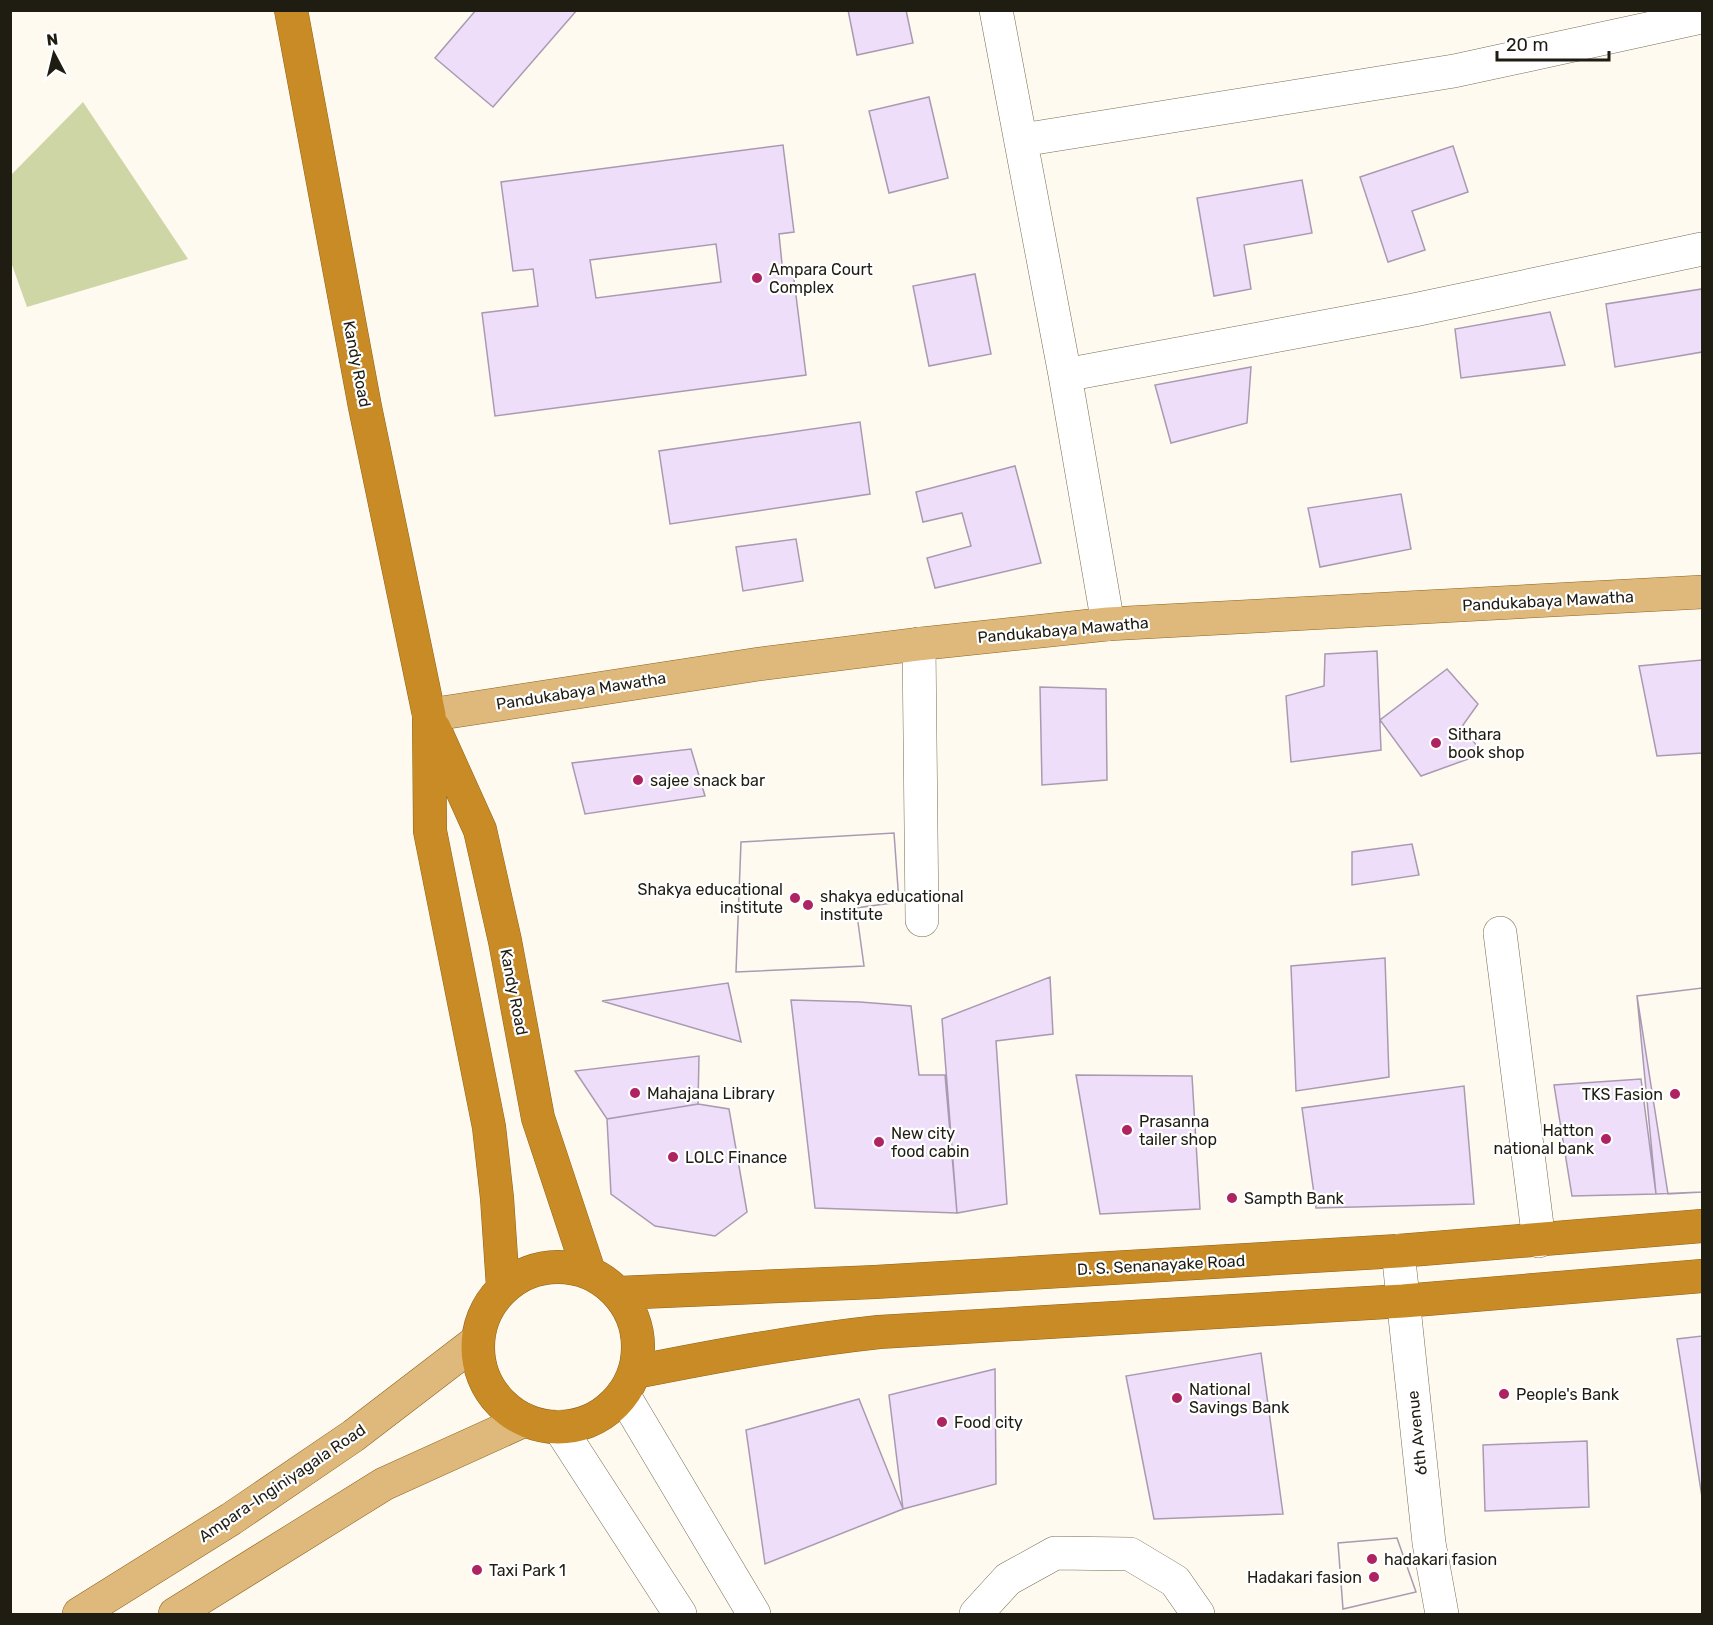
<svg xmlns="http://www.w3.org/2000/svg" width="1713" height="1625" viewBox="0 0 1713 1625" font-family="Rubik,sans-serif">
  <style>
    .green { fill: #ced6a6 }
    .building { fill: #efdef9; stroke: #a99ab2; stroke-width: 1.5; fill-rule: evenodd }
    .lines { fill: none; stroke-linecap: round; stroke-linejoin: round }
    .minor-casing { stroke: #766d55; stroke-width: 34 }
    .major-casing { stroke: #8e641e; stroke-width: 34 }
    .highway-casing { stroke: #8e641e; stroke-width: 34 }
    .minor { stroke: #fff; stroke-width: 33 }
    .major { stroke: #dfb97c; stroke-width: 33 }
    .highway { stroke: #c98b25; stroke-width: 33 }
    .poi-dot { fill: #ae2362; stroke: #fff; stroke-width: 2 }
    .labels { text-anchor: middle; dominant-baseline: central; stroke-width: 4.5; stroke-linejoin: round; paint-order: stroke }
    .poi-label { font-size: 16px; fill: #1f1c12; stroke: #fff; text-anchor: start }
    .street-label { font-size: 16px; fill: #1f1c12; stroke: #fff }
  </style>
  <rect width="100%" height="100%" fill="#fefaef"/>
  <path class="green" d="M83,102L188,259L27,307L11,262V175Z"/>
  <path class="building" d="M476,10H577L493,107L435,58Z
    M848,10H906L913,43L857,55Z
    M929,97L948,178L889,193L869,111Z
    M783,145L794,232L779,234L783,274L793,272L806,375L495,416L482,313L538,306L533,269L513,271L501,182ZM716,244L721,282L596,298L590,260Z
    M1453,146L1468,192L1412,211L1425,250L1388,262L1360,177Z
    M1302,180L1312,233L1244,245L1251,289L1214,296L1197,198Z
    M975,274L991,354L929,366L913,286Z
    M1702,289V352L1615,367L1606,304Z
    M1550,312L1565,365L1461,378L1455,329Z
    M1251,367L1247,423L1171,443L1155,385Z
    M860,422L870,494L670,524L659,451Z
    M1015,466L1041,563L935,588L927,558L971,546L962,513L923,522L916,492Z
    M1401,494L1411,549L1320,567L1308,508Z
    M796,539L803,581L743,591L736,547Z
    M1377,651L1381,750L1291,762L1286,696L1324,686L1325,654Z
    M1702,660V753L1657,756L1639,666Z
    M1447,669L1478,704L1463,725L1482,754L1421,776L1380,720Z
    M1040,687L1106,689L1107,780L1042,785Z
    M691,749L705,796L585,814L572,763Z
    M894,833L899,902L856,908L864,966L736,972L741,842Z
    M894,833L899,902L856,908L864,966L736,972L741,842Z
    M1412,844L1419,875L1352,885V852Z
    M1385,958L1389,1077L1296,1091L1291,966Z
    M1050,977L1053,1034L996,1041L1007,1204L957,1213L942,1019Z
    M728,983L741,1042L602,1001Z
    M1702,988V1192L1668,1194L1637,996Z
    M1702,988V1192L1656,1194L1637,996Z
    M791,1000L860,1002L911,1006L919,1075H945L957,1213L815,1208Z
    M699,1056L698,1104L607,1119L575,1071Z
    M1076,1075L1192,1076L1200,1209L1100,1214Z
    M1641,1079L1656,1194L1572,1196L1554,1085Z
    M1464,1086L1474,1204L1316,1208L1302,1108Z
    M698,1104L729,1109L747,1212L715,1236L655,1226L611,1194L607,1119Z
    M1702,1336V1497L1677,1339Z
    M1261,1353L1283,1514L1154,1519L1126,1376Z
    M995,1369L996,1484L903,1509L889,1395Z
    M859,1399L903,1509L765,1564L746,1430Z
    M1587,1441L1589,1507L1485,1511L1483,1445Z
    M1397,1538L1416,1592L1343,1609L1338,1543Z
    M1397,1538L1416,1592L1343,1609L1338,1543Z"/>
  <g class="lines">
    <defs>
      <path id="minor" d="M996,10L1065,375L1108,624
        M1022,140L1454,71L1702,17
        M1065,375L1414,310L1702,249
        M919,644L922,920
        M1500,933L1539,1241
        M1398,1251L1429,1543L1442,1614
        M623,1394L754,1614
        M559,1427L680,1614
        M976,1614L1008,1579L1055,1553L1130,1554L1175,1581L1198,1614"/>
      <path id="major" d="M429,715L759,664L919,644L1108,624L1702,592
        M79,1614L231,1519L353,1436L477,1341
        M175,1614L384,1484L525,1420"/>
      <path id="highway" d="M291,10L365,407L429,715L430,831L489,1127L497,1198L503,1287
        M434,728L480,830L505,941L538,1118L589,1272
        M478 1347a80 80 0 1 1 160 0a80 80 0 1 1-160 0Z
        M618,1293L875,1282L1398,1251L1702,1226
        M635,1372C716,1356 796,1341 879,1332L1403,1301L1702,1276"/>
    </defs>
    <use href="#minor" class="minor-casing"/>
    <use href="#major" class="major-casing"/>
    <use href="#highway" class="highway-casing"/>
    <use href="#minor" class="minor"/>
    <use href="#major" class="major"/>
    <use href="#highway" class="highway"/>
  </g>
  <g class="poi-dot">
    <circle cx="757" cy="278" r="6"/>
    <circle cx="1436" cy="743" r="6"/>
    <circle cx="638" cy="780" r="6"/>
    <circle cx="795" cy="898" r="6"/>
    <circle cx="808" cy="905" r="6"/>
    <circle cx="635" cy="1093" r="6"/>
    <circle cx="1675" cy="1094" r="6"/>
    <circle cx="1127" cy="1130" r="6"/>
    <circle cx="1606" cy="1139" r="6"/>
    <circle cx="879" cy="1142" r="6"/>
    <circle cx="673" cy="1157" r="6"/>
    <circle cx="1232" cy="1198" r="6"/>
    <circle cx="1504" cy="1394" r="6"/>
    <circle cx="1177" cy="1398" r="6"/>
    <circle cx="942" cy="1422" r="6"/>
    <circle cx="1372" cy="1559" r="6"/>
    <circle cx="477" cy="1570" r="6"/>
    <circle cx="1374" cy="1577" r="6"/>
  </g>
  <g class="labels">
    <g class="poi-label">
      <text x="769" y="269">Ampara Court<tspan x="769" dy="18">Complex</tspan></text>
      <text x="1448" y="734">Sithara<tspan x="1448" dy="18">book shop</tspan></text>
      <text x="650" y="780">sajee snack bar</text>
      <text x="783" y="889" text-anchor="end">Shakya educational<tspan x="783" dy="18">institute</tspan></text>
      <text x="820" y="896">shakya educational<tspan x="820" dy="18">institute</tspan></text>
      <text x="647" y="1093">Mahajana Library</text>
      <text x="1663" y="1094" text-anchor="end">TKS Fasion</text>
      <text x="1139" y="1121">Prasanna<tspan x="1139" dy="18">tailer shop</tspan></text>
      <text x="1594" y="1130" text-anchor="end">Hatton<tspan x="1594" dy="18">national bank</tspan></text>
      <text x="891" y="1133">New city<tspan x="891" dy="18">food cabin</tspan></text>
      <text x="685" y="1157">LOLC Finance</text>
      <text x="1244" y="1198">Sampth Bank</text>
      <text x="1189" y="1389">National<tspan x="1189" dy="18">Savings Bank</tspan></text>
      <text x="1516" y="1394">People's Bank</text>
      <text x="954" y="1422">Food city</text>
      <text x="1384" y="1559">hadakari fasion</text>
      <text x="489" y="1570">Taxi Park 1</text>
      <text x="1362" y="1577" text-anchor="end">Hadakari fasion</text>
    </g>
    <g class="street-label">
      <text transform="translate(357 364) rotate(79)">Kandy Road</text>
      <text transform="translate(1548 601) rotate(-3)">Pandukabaya Mawatha</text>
      <text transform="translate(1063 630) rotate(-5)">Pandukabaya Mawatha</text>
      <text transform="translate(581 691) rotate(-9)">Pandukabaya Mawatha</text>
      <text transform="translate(514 992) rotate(79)">Kandy Road</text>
      <text transform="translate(1161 1265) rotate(-3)">D. S. Senanayake Road</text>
      <text transform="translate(1417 1433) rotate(-96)">6th Avenue</text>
      <text transform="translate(282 1483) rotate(-34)">Ampara-Inginiyagala Road</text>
    </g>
  </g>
  <rect width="1713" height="1625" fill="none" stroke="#1f1c12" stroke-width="24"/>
  <g transform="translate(54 54) rotate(353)" stroke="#ffffff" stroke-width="4.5" paint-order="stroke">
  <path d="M0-4.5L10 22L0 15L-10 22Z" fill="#1f1c12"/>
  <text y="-9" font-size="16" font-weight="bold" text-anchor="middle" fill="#1f1c12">N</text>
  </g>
  <path d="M1497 51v9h112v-9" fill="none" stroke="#1f1c12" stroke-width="3"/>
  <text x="1506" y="51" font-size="18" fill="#1f1c12" stroke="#ffffff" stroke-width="4.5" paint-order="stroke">20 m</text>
</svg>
